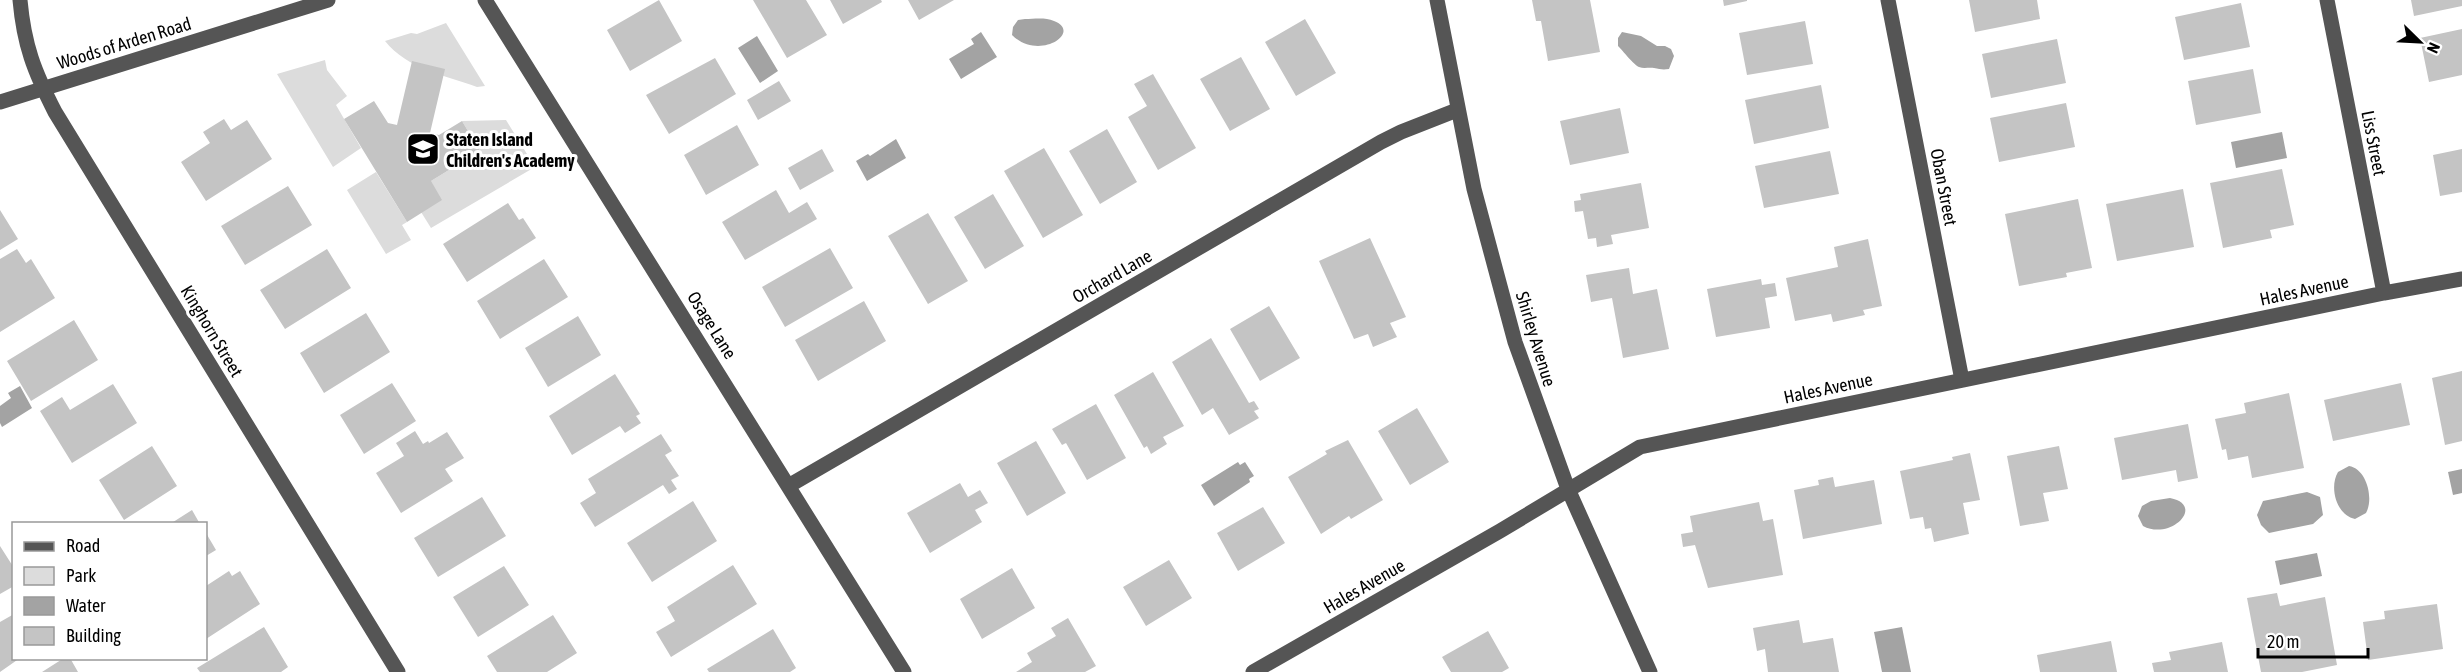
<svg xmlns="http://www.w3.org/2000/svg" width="2462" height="672" viewBox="0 0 2462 672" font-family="'Asap Condensed',sans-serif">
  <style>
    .green { fill: #dcdcdc }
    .water { fill: #a3a3a3 }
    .building { fill: #c4c4c4 }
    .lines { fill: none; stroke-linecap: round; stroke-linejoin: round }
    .minor { stroke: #555; stroke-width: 15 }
    .labels { text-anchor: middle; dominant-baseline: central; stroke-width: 6; stroke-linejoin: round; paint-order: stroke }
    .street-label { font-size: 18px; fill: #000; stroke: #fff }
    .poi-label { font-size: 18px; font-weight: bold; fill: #000; stroke: #fff; text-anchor: start }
  </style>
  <rect width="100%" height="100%" fill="#fff"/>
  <path class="green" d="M446,23L485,86L477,87C445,75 407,69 385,41L411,33L417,34Z
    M325,60L327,70L347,96L336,105L361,148L333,167L277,74Z
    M506,120L535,167L431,228L421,212L431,181L480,151L462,121Z
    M376,172L407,222L402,225L411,240L386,254L347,190Z"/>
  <path class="water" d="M1025,19C1034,19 1045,17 1054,21C1083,32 1039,62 1012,35L1013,27L1018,20Z
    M981,32L997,57L961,79L949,59L974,44L971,39Z
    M1622,32L1641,36L1657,46H1665L1671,49L1674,56L1669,69C1662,70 1660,69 1654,68C1649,67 1644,69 1639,67C1634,65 1623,51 1618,46V38Z
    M757,36L778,71L760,83L738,48Z
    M2282,132L2287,158L2236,168L2231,142Z
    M896,139L906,158L867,181L856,161L868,154L870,156Z
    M20,386L32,408L2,427L0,423V406L11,398L8,393Z
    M1238,462L1240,465L1245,462L1254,476L1249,479L1250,482L1214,506L1201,485Z
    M2349,466C2367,469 2374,499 2366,513L2355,519C2336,515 2329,487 2338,472Z
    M2462,469V493L2453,495L2448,472Z
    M2307,492L2320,497L2323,515L2313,524L2269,533L2261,525L2257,515L2263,501Z
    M2170,498C2206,505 2171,541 2143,526L2138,516L2142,506L2151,501Z
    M2317,553L2322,576L2280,585L2275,561Z
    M1902,627L1911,672H1882L1874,632Z"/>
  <path class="building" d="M659,0L682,41L630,71L607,30Z
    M753,0H806L827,35L787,58Z
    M830,0H881L882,2L843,24Z
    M908,0H954L919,20Z
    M1532,0H1590L1600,52L1548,61L1541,21H1536Z
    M1723,0H1747V1L1724,6Z
    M1969,0H2037L2040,19L1975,32Z
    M2411,0H2462V6L2414,16Z
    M2241,3L2250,47L2184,60L2175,17Z
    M1305,19L1336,73L1296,96L1265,42Z
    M1805,21L1813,64L1747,75L1739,33Z
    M2462,29V75L2429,82L2420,38Z
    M2057,39L2066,83L1991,98L1982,54Z
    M1241,57L1270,109L1230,131L1200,79Z
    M715,58L736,94L669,134L646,95Z
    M412,61L445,69L430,133L439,135L462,121L480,151L431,181L442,200L407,222L344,119L374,101L388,123L397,125Z
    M2253,69L2261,113L2196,125L2188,81Z
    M1153,74L1196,148L1158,170L1128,117L1147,106L1134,84Z
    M779,81L791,101L758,120L747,100Z
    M1821,85L1829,128L1754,144L1745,100Z
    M2066,103L2075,147L1999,162L1990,118Z
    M1620,108L1629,153L1570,165L1560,121Z
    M224,119L231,130L247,120L272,159L206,201L181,162L210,143L203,132Z
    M737,125L759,165L706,195L684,155Z
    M1107,129L1137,182L1100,204L1069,151Z
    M1044,148L1083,215L1043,238L1004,171Z
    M822,149L834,171L800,190L788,168Z
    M2462,149V192L2440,196L2433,155Z
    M1830,151L1839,194L1764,208L1755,166Z
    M2282,169L2294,225L2270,230L2272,238L2223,248L2210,183Z
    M1641,183L1649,228L1611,235L1613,244L1597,247L1596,238L1588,239L1583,211L1575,212L1574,201L1581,200L1580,194Z
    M288,186L312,225L245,265L221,226Z
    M2183,189L2194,247L2117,261L2106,204Z
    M776,190L789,213L807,202L817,219L745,260L722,222Z
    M993,194L1024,246L985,269L954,217Z
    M2078,199L2092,268L2066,273L2067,277L2019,286L2005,214Z
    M508,203L519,220L523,218L536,238L467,282L443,244Z
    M0,210L18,239L0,250Z
    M928,213L968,281L928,304L888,236Z
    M1370,238L1406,317L1390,323L1397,337L1373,347L1368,334L1354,339L1319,261Z
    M1868,239L1882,306L1863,310L1865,315L1833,322L1831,314L1795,321L1786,278L1838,267L1834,247Z
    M830,248L853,288L785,327L762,287Z
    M17,249L26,263L31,259L55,298L0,332V259Z
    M327,249L351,288L285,329L260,290Z
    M544,259L568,297L500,339L477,301Z
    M1629,268L1633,294L1657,289L1669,349L1623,358L1612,298L1591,302L1586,275Z
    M1761,279L1762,285L1775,283L1777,296L1765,298L1770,328L1716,337L1707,289Z
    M864,301L886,341L818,381L795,340Z
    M1269,306L1300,358L1260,381L1230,329Z
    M366,313L390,352L324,393L300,353Z
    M578,316L601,355L548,387L525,348Z
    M74,320L98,360L31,401L7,361Z
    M1211,338L1249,403L1254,401L1259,409L1254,411L1259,418L1229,435L1213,408L1202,415L1172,362Z
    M2462,371V441L2445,445L2432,378Z
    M1153,372L1184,426L1163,437L1167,444L1151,454L1147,446L1144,448L1114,395Z
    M615,374L640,414L636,416L641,423L625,433L620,426L572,455L549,416Z
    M392,383L416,421L364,454L340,415Z
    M2401,383L2410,425L2333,441L2324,400Z
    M113,384L137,423L72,463L40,411L62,397L70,410Z
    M2289,393L2304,468L2252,478L2248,456L2228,460L2226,449L2222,450L2215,419L2246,413L2244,403Z
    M1096,404L1126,458L1087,480L1066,443L1062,445L1052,429Z
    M1417,408L1449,462L1410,485L1378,431Z
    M2188,424L2198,478L2178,482L2176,470L2122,480L2114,438Z
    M415,431L423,444L428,441L429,443L447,432L464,458L445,469L453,481L401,513L376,473L404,456L396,443Z
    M661,434L672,451L665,455L679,476L671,480L677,489L669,494L663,485L595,527L580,503L596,493L588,479Z
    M1348,440L1383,500L1351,519L1349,516L1321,534L1288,477L1327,454L1325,451Z
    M1036,441L1066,493L1027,516L997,463Z
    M152,446L177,486L124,520L99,480Z
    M2059,446L2068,489L2043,493L2049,521L2020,526L2007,456Z
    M1970,453L1980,500L1963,503L1969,534L1934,542L1931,528L1925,529L1923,517L1910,519L1900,471L1953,460L1952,457Z
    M1833,477L1835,487L1874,480L1882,524L1803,539L1794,490L1819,485L1818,480Z
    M960,483L968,497L980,490L988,503L975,510L982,522L930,553L907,513Z
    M482,497L506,536L438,577L414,538Z
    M693,501L717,541L652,582L627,543Z
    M1759,502L1763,521L1773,519L1783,575L1708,588L1695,545L1683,547L1681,534L1693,532L1690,516Z
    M1263,507L1285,543L1238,571L1217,533Z
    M192,510L200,524H170Z
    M206,533L216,550L206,556Z
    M0,546L14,568V586L0,594Z
    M1169,560L1192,598L1146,626L1123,587Z
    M733,565L757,604L671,657L656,632L675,621L667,607Z
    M504,566L529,605L478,637L453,597Z
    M1012,568L1035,608L982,639L960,599Z
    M229,571L232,576L240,571L260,604L206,639V586Z
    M2277,593L2280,606L2325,597L2337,665L2302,672H2261L2247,598Z
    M2437,604L2443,649L2368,660L2363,622L2385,619L2384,611Z
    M14,614V658H20L0,672V622Z
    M553,615L577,653L547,672H497L487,656Z
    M1068,618L1096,666L1085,672H1016L1032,662L1027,653L1056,636L1051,628Z
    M1799,620L1803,643L1833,638L1839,672H1768L1765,649L1757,651L1753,628Z
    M264,627L288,667L281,672H200L197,668Z
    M773,629L796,668L790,672H709L707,669Z
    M1488,631L1509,668L1502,672H1451L1442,657Z
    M2111,641L2117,672H2040L2037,655Z
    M2222,642L2228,672H2154L2152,663L2171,660L2169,652Z
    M64,658H70L78,672H42Z"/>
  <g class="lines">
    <path class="minor" d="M20,0C24,45 34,71 55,112L398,672
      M485,0L904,672
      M1437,0L1474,189L1515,342L1568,489L1650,672
      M1888,0L1962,380
      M2327,0L2384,293
      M0,102L328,0
      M790,485L1381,142L1401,132L1457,110
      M1253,672L1500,531L1640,447L2384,293L2462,279"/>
  </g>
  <defs>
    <symbol id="school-square" viewBox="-11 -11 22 22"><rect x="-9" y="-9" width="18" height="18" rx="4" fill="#000" stroke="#fff"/><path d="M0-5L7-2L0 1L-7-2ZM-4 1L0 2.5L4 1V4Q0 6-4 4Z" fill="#fff"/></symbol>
  </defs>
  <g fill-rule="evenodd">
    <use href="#school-square" x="404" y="130" width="38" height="38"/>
  </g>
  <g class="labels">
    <g class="street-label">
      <text transform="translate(124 43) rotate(-17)">Woods of Arden Road</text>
      <text transform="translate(2374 143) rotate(79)">Liss Street</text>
      <text transform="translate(1944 187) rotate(79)">Oban Street</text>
      <text transform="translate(1112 276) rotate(-30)">Orchard Lane</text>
      <text transform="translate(2304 290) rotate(-12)">Hales Avenue</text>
      <text transform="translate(712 325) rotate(58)">Osage Lane</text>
      <text transform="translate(212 331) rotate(59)">Kinghorn Street</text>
      <text transform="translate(1536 339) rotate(73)">Shirley Avenue</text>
      <text transform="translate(1828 388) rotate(-12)">Hales Avenue</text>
      <text transform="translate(1364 586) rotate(-30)">Hales Avenue</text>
    </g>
    <g class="poi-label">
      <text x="446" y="139">Staten Island<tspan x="446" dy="21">Children's Academy</tspan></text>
    </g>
  </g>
  <rect x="12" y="522" width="195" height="138" fill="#ffffff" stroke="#999999" stroke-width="1.5"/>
  <rect x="24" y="542" width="30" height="9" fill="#555555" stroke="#999999" stroke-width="1.5"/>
  <text x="66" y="552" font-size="18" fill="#000000">Road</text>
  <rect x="24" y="567" width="30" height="18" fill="#dcdcdc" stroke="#999999" stroke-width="1.5"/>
  <text x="66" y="582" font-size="18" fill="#000000">Park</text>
  <rect x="24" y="597" width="30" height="18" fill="#a3a3a3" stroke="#999999" stroke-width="1.5"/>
  <text x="66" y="612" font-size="18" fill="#000000">Water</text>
  <rect x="24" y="627" width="30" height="18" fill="#c4c4c4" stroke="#999999" stroke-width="1.5"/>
  <text x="66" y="642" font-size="18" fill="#000000">Building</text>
  <g transform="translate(2420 42) rotate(114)" stroke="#ffffff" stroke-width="4.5" paint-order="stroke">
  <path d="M0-4.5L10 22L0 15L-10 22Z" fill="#000000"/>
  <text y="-9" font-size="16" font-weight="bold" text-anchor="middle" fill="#000000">N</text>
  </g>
  <path d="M2258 648v9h110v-9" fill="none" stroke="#000000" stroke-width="3"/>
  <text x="2267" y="648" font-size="18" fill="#000000" stroke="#ffffff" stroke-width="4.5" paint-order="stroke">20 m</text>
</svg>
